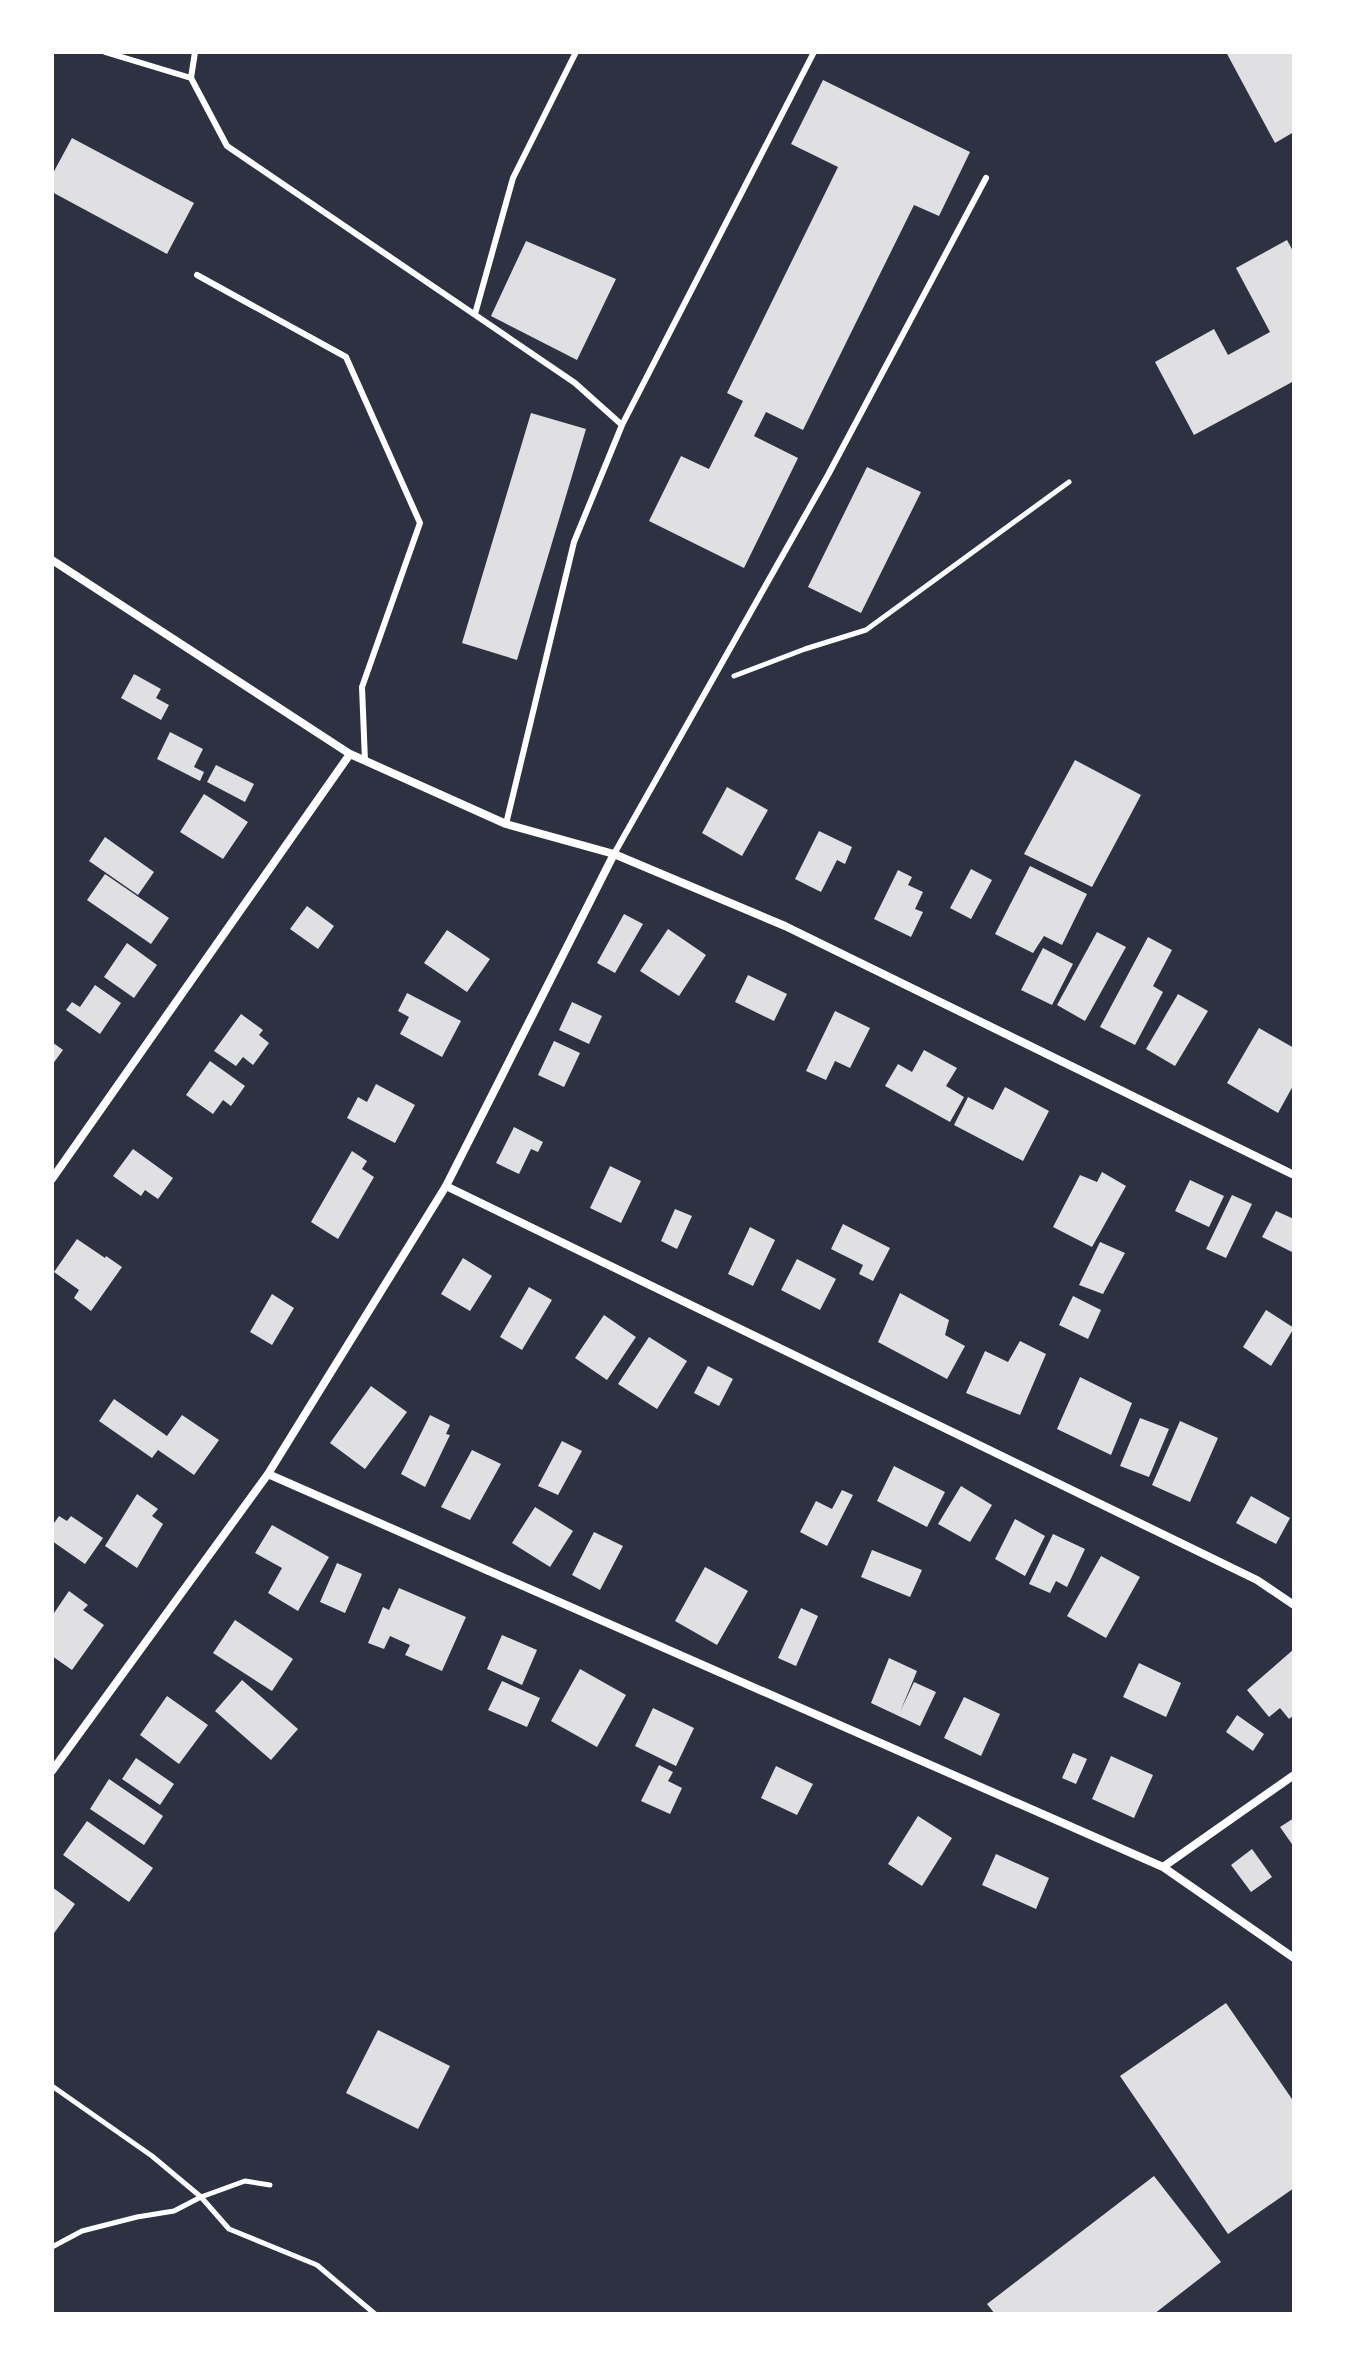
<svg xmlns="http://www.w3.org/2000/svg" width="1346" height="2366" viewBox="0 0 1346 2366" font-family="Georgia,serif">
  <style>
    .building { fill: #e0e0e3 }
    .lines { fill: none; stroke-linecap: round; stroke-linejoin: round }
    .path { stroke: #fff; stroke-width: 5 }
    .service { stroke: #fff; stroke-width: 6 }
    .minor { stroke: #fff; stroke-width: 8 }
  </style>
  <rect width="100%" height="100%" fill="#2d3142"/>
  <path class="building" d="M1226,52H1294V132L1275,143Z
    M823,80L970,152L939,216L914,205L803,430L766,412L754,436L798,458L744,568L649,521L681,456L709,469L743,401L727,393L838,167L791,144Z
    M72,138L194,203L167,254L52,192V175Z
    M1287,240L1294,253V381L1194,435L1155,362L1214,329L1228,355L1270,332L1236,268Z
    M526,241L616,279L577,360L491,316Z
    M531,413L586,429L517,660L462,643Z
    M867,467L921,492L861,613L808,587Z
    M134,674L161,689L156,698L169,705L161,720L121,698Z
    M170,732L203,749L194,767L204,772L200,781L157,759Z
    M1075,760L1141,795L1092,887L1024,854Z
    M216,765L254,784L245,802L207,782Z
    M727,787L768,810L742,856L702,833Z
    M204,794L248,822L223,859L180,832Z
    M819,831L852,847L845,864L837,860L821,892L795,879Z
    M105,837L154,872L138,895L89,861Z
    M1030,866L1087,894L1062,945L1044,936L1033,953L995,934Z
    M971,869L992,880L971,919L950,908Z
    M898,870L912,877L908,885L923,892L915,909L923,912L911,937L874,919Z
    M105,874L169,918L151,944L87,900Z
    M307,906L334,926L318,949L290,929Z
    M624,914L643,924L615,973L597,963Z
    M668,929L706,955L679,996L640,971Z
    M447,930L490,959L467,992L424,963Z
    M1097,932L1126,947L1085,1021L1057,1005Z
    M1148,937L1172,950L1153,986L1163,992L1135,1045L1100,1027Z
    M127,943L157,965L134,998L104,977Z
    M1043,948L1073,964L1052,1005L1021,990Z
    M748,975L787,994L774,1021L735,1002Z
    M95,985L121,1003L100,1034L66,1010L72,1002L80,1007Z
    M407,993L461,1021L442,1057L400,1034L409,1017L398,1011Z
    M1178,994L1208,1011L1175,1066L1146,1049Z
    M572,1002L602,1016L589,1044L559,1030Z
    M835,1011L870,1028L850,1068L835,1061L826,1080L806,1071Z
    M241,1014L263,1030L259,1035L269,1043L253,1065L243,1057L236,1066L214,1051Z
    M1259,1028L1294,1048V1084L1278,1113L1227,1083Z
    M554,1041L580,1053L564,1087L538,1075Z
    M52,1042L63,1050L52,1065Z
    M924,1050L957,1068L946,1086L964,1097L950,1122L885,1086L898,1064L912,1072Z
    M210,1061L245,1086L231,1106L223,1100L213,1114L186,1095Z
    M376,1084L415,1105L395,1143L347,1118L358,1097L367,1102Z
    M1005,1087L1049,1111L1023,1161L954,1125L968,1097L993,1110Z
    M514,1127L543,1142L538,1152L531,1149L519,1174L496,1163Z
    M133,1149L173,1178L158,1199L145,1190L141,1196L113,1176Z
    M352,1151L367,1161L362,1169L374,1177L338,1239L311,1222Z
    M610,1166L641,1181L621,1223L590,1208Z
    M1102,1172L1126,1186L1092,1247L1053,1227L1080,1175L1097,1182Z
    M1190,1180L1224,1196L1209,1227L1175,1211Z
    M1232,1195L1252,1204L1226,1258L1206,1249Z
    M675,1209L692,1216L677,1249L661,1241Z
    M1276,1211L1294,1219V1253L1262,1237Z
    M843,1224L890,1248L873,1281L859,1274L863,1265L831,1249Z
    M750,1227L775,1240L753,1286L728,1274Z
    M77,1239L105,1258L106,1256L122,1267L91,1311L74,1298L79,1290L54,1272Z
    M1100,1242L1125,1253L1103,1294L1079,1285Z
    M463,1258L492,1276L470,1311L441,1294Z
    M797,1259L836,1279L820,1310L781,1290Z
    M529,1287L552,1300L522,1350L500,1337Z
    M900,1293L949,1320L945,1335L965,1346L947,1379L878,1342Z
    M272,1294L294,1308L272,1345L250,1332Z
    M1073,1296L1101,1310L1088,1339L1059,1325Z
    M1266,1310L1294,1328L1271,1366L1243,1347Z
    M604,1315L636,1337L607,1380L575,1358Z
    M649,1337L687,1361L657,1409L618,1384Z
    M1020,1341L1046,1354L1020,1415L966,1393L985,1351L1008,1362Z
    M708,1366L733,1379L719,1406L694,1393Z
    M1080,1377L1132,1403L1111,1455L1057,1429Z
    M371,1386L407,1412L365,1469L330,1443Z
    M114,1399L167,1436L182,1415L219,1440L194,1475L158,1450L152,1458L99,1421Z
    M430,1415L450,1425L446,1434L450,1435L425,1487L401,1474Z
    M1140,1418L1169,1429L1149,1477L1120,1466Z
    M1180,1421L1218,1438L1190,1502L1152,1485Z
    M562,1441L582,1451L558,1495L538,1486Z
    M472,1450L501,1464L470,1520L441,1507Z
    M894,1466L945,1492L927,1527L877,1501Z
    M961,1486L992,1505L970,1542L938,1524Z
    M842,1490L853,1495L827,1546L800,1532L816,1501L832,1509Z
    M137,1494L158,1509L152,1516L163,1524L137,1568L105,1546Z
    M1251,1496L1290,1518L1276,1544L1236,1523Z
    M535,1507L573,1531L550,1567L512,1543Z
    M59,1516L67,1521L71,1516L103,1538L85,1564L52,1541V1526Z
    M1015,1519L1045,1536L1025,1576L995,1559Z
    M272,1525L329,1557L298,1611L268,1593L282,1568L255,1553Z
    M594,1532L623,1546L600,1590L572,1575Z
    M1053,1534L1085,1549L1067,1587L1056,1581L1050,1593L1029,1584Z
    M872,1550L922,1570L910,1597L861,1577Z
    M1101,1556L1140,1577L1106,1638L1067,1616Z
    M337,1563L362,1574L345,1613L320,1602Z
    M705,1567L748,1591L717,1645L675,1621Z
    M399,1588L466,1617L442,1671L405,1655L410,1645L390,1636L384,1649L368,1643L383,1607L389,1610Z
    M69,1591L88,1605L83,1610L104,1625L72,1670L52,1656V1616Z
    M801,1608L818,1616L796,1666L778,1658Z
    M235,1620L293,1659L272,1691L213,1653Z
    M502,1635L537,1650L522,1685L487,1669Z
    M1294,1649V1715L1289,1719L1280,1708L1269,1717L1247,1690Z
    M889,1658L917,1671L900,1712L914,1682L936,1692L920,1726L871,1703Z
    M1139,1663L1181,1683L1166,1717L1123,1697Z
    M580,1669L626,1695L597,1747L551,1721Z
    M242,1680L298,1729L271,1760L215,1711Z
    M502,1681L540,1698L527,1727L488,1710Z
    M167,1696L208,1725L179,1764L140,1735Z
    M964,1697L1000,1714L981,1756L944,1738Z
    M653,1708L694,1728L676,1766L635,1746Z
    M1237,1715L1264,1734L1253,1751L1226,1732Z
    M1073,1753L1087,1759L1076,1784L1062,1778Z
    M1111,1756L1153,1775L1134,1818L1092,1799Z
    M136,1758L174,1784L160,1805L122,1779Z
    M659,1765L673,1772L668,1781L682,1788L670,1814L641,1801Z
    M776,1766L813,1784L797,1815L761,1798Z
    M109,1779L163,1816L144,1845L90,1809Z
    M918,1816L952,1838L922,1886L888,1864Z
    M1294,1818V1847L1280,1827Z
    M87,1821L153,1868L129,1902L63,1855Z
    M1252,1849L1272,1877L1251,1892L1231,1865Z
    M996,1854L1049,1878L1036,1909L982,1885Z
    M52,1887L75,1904L52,1936Z
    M1226,2003L1294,2102V2188L1228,2234L1120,2076Z
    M378,2030L450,2066L418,2129L346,2093Z
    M1154,2176L1221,2262L1154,2314H995L987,2304Z"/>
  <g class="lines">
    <path class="path" d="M734,676L805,649L866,630L1069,482
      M52,2086L152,2156L201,2197L229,2229L317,2265L375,2314
      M52,2247L82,2231L137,2217L174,2211L201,2197L245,2181L270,2185"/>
    <path class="service" d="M105,52L191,78
      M195,52L191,78L227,146L575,383L622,425
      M197,275L346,357L420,523L362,687L365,761
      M475,314L513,178L576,52
      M506,824L574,542L622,425L814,52
      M614,854L828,475L986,178"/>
    <path class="minor" d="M52,560L350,754L506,824L614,854L785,926L1294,1175
      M52,1179L350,754
      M446,1186L1257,1580L1294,1605
      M268,1474L1163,1867L1294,1958
      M52,1771L268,1474L446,1186L614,854
      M1163,1867L1294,1775"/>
  </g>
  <rect width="1346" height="2366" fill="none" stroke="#ffffff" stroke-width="108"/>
</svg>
